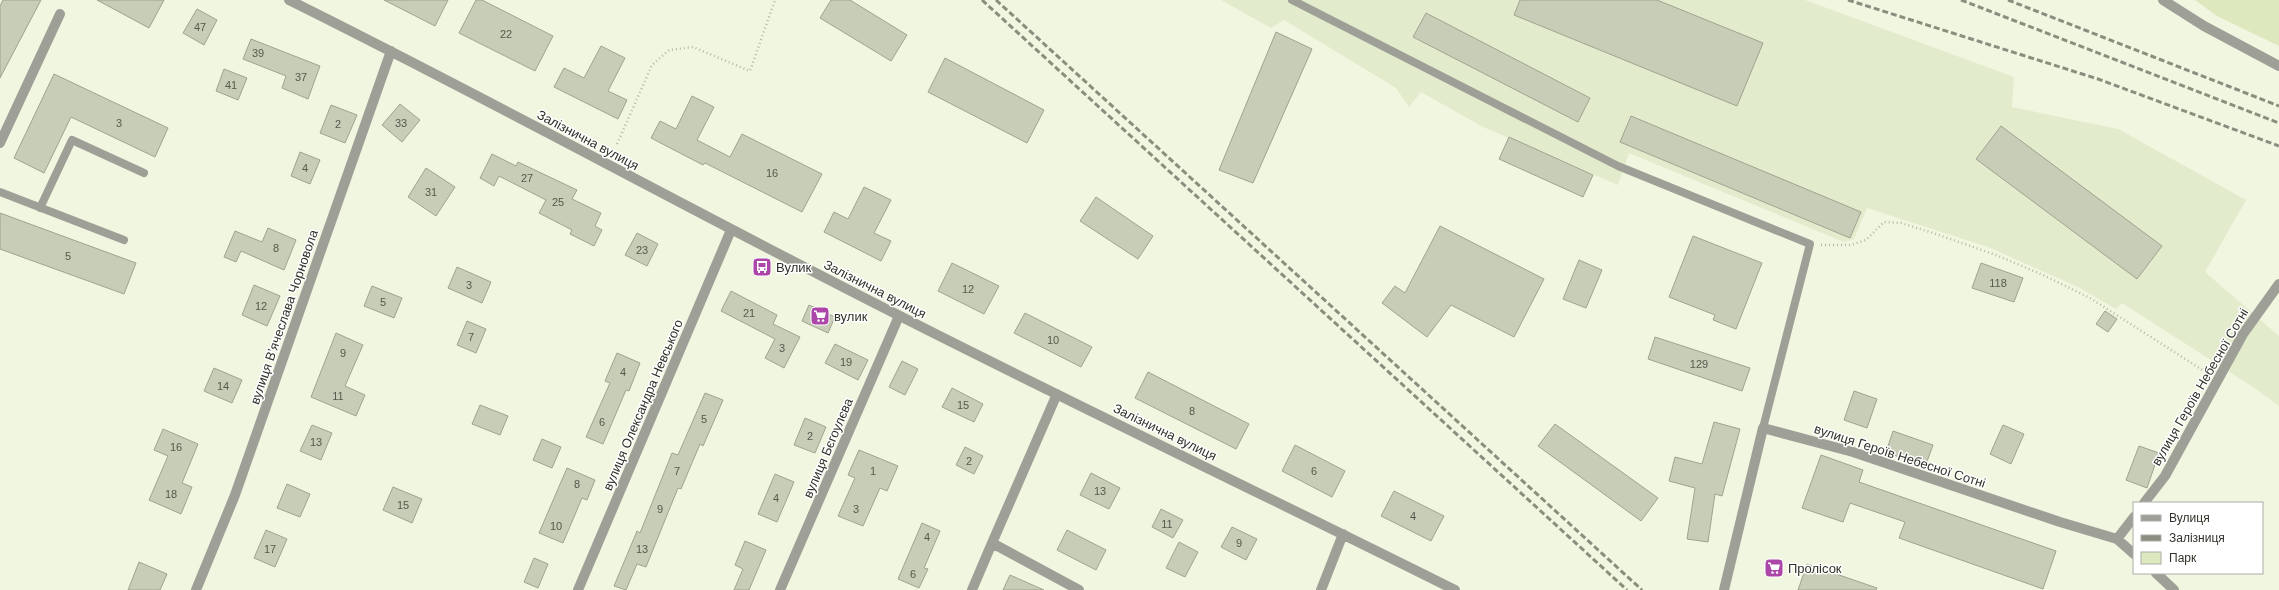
<svg xmlns="http://www.w3.org/2000/svg" width="2279" height="590" viewBox="0 0 2279 590" font-family="Helvetica,sans-serif">
  <style>
    .built { fill: #e3ebcd }
    .green { fill: #dde8be }
    .building { fill: #c7cdb7; stroke: #9ea48f }
    .lines { fill: none; stroke-linecap: round; stroke-linejoin: round }
    .path { stroke: #b5baa7; stroke-width: 2.5; stroke-dasharray: 1 3; stroke-linecap: butt }
    .service { stroke: #9ea097; stroke-width: 8 }
    .minor { stroke: #9ea097; stroke-width: 10 }
    .rail { stroke: #8a8e7e; stroke-width: 3; stroke-dasharray: 6 3; stroke-linecap: butt }
    .labels { text-anchor: middle; dominant-baseline: central; stroke-width: 3; stroke-linejoin: round; paint-order: stroke }
    .number-label { font-size: 11px; fill: #56594c }
    .street-label { font-size: 13px; fill: #303229; stroke: #fff }
    .poi-label { font-size: 13px; fill: #303229; stroke: #fff; text-anchor: start }
  </style>
  <rect width="100%" height="100%" fill="#f0f6df"/>
  <path class="built" d="M1221,0H1805L2014,77L2012,107L2118,129L2246,200L2205,272L2279,336V406L2253,387L2122,303L2116,309L2078,287L1988,247L1867,208L1854,239L1844,242L1629,153L1618,185L1481,126L1421,92L1409,107L1396,88L1284,20L1271,28Z"/>
  <path class="green" d="M2195,0H2279V46L2217,16Z"/>
  <path class="building" d="M3,0H41L0,78V6Z
    M97,0H164L149,28Z
    M384,0H448L435,26Z
    M476,0H482L553,36L535,71L459,33Z
    M831,0H850L907,35L891,61L820,18Z
    M1520,0H1657L1763,43L1737,106L1514,15Z
    M197,9L217,20L204,45L183,33Z
    M1426,13L1590,98L1578,122L1413,37Z
    M1276,32L1312,49L1253,183L1219,170Z
    M251,39L320,66L308,99L282,88L286,76L243,59Z
    M601,46L625,58L608,91L627,100L618,119L554,87L564,68L584,78Z
    M945,58L1044,110L1027,143L928,92Z
    M224,69L247,78L238,100L216,91Z
    M54,74L168,128L155,157L71,117L44,173L14,158Z
    M692,96L714,107L697,140L730,157L742,134L822,174L802,212L705,163L703,165L651,138L660,121L676,129Z
    M400,104L420,120L402,142L382,125Z
    M331,105L357,115L345,143L320,133Z
    M1631,116L1861,212L1850,238L1620,142Z
    M2001,126L2162,246L2137,279L1976,159Z
    M1509,137L1593,175L1583,197L1499,159Z
    M300,152L320,160L310,184L291,176Z
    M492,154L516,166L518,162L577,190L572,199L601,213L595,226L602,230L594,246L570,234L572,230L539,213L546,200L499,176L494,186L480,178Z
    M426,168L455,187L436,216L408,197Z
    M864,187L891,200L874,233L891,241L881,261L824,232L834,212L848,219Z
    M1096,197L1153,236L1138,259L1080,221Z
    M0,213L136,263L124,294L0,249Z
    M1440,226L1544,279L1514,337L1451,305L1427,337L1382,303L1395,286L1405,293Z
    M268,228L296,240L284,270L241,251L236,262L224,257L235,231L262,242Z
    M637,233L658,244L647,266L625,255Z
    M1693,236L1762,263L1736,329L1713,320L1715,315L1669,297Z
    M1579,260L1602,270L1586,308L1563,299Z
    M952,263L999,286L984,314L938,291Z
    M1981,263L2023,278L2014,302L1972,288Z
    M457,267L491,282L482,303L448,288Z
    M254,285L280,296L267,326L242,315Z
    M372,286L402,298L394,318L364,306Z
    M731,291L777,315L773,324L800,337L784,368L765,358L775,339L721,311Z
    M809,305L835,317L828,333L802,321Z
    M2105,311L2117,319L2108,332L2096,324Z
    M1025,313L1092,347L1081,367L1014,333Z
    M467,321L486,329L476,353L457,345Z
    M336,333L363,345L345,386L365,395L356,416L311,397Z
    M1655,337L1750,368L1742,391L1648,359Z
    M835,344L868,360L858,380L825,363Z
    M617,353L640,363L629,391L626,390L603,444L586,437L610,383L605,381Z
    M902,361L918,369L905,395L889,387Z
    M214,368L242,380L232,403L204,391Z
    M1148,372L1249,424L1236,449L1135,398Z
    M952,388L983,404L974,422L942,407Z
    M1854,391L1877,399L1867,428L1844,420Z
    M705,393L723,400L703,446L700,444L681,489L678,488L646,567L637,564L626,590L614,586L637,531L640,533L672,453L678,455Z
    M480,405L508,416L500,435L472,424Z
    M805,418L826,427L815,453L794,445Z
    M1714,422L1740,429L1722,496L1715,494L1708,542L1687,539L1695,488L1669,481L1675,457L1702,464Z
    M1555,424L1658,498L1641,521L1538,446Z
    M312,425L332,433L321,460L300,451Z
    M2003,425L2024,434L2011,464L1990,454Z
    M163,429L198,444L182,483L192,487L181,514L149,500L168,456L154,450Z
    M1893,431L1933,445L1925,467L1886,452Z
    M542,439L561,447L552,468L533,460Z
    M1295,445L1345,471L1332,497L1282,471Z
    M2139,446L2159,453L2147,488L2126,480Z
    M965,447L983,456L974,474L956,465Z
    M859,450L898,466L887,491L880,488L863,526L838,516L855,478L848,475Z
    M1821,455L1863,470L1859,482L2056,551L2043,589L1899,538L1905,522L1850,503L1843,522L1802,508Z
    M567,468L595,480L587,500L582,498L563,543L539,533Z
    M1091,473L1120,488L1109,509L1080,495Z
    M775,474L794,482L777,522L758,514Z
    M287,484L310,494L300,517L277,508Z
    M393,487L422,499L412,523L383,510Z
    M1394,491L1444,516L1431,541L1381,516Z
    M1161,509L1183,520L1173,538L1152,527Z
    M922,523L940,531L924,568L928,569L919,588L898,579Z
    M1232,527L1257,539L1246,560L1221,547Z
    M266,530L287,539L275,567L254,558Z
    M1067,530L1106,550L1096,570L1057,550Z
    M745,541L766,550L749,590H734L743,569L735,565Z
    M1179,542L1198,552L1185,577L1166,568Z
    M534,558L548,564L538,588L524,582Z
    M139,562L167,574L160,590H128Z
    M1807,564L1877,588L1876,590H1798Z
    M1010,575L1044,590H1003Z"/>
  <g class="lines">
    <path class="path" d="M617,144L652,65L669,50L693,47L750,71L775,0
      M1821,245H1851L1866,240L1884,222L1901,223L1933,233L1996,255L2043,275L2090,298L2207,373"/>
    <path class="service" d="M1292,0L1618,166L1810,244L1763,428
      M0,192L124,240
      M40,208L72,140L144,173"/>
    <path class="minor" d="M289,0C493,101 692,211 896,314C1081,408 1269,497 1455,590
      M2163,0L2204,26L2279,66
      M0,143L60,14
      M2144,503L2165,476L2243,334L2279,284
      M2117,539L2134,554
      M992,543L1057,394
      M2156,573L2174,590
      M196,590L235,495L391,51
      M578,590L731,230
      M780,590L899,316
      M972,590L992,543L1079,590
      M1321,590L1343,534
      M1724,590L1763,428L1853,452L2060,522L2117,539L2134,517"/>
    <path class="rail" d="M982,0L1627,590
      M996,0L1642,590
      M1848,0L2098,79L2279,146
      M1961,0L2279,123
      M2008,0L2279,106"/>
  </g>
  <defs>
    <symbol id="bus-square" viewBox="-11 -11 22 22"><rect x="-9" y="-9" width="18" height="18" rx="4" fill="#ad46a9" stroke="#fff"/><path d="M-5-6H5V4H4V6H2V4H-2V6H-4V4H-5ZM-3.5-4V0h7V-4ZM-3.5 1.2v1.5H-2V1.2ZM2 1.2v1.5H3.5V1.2Z" fill="#fff"/></symbol>
    <symbol id="supermarket-square" viewBox="-11 -11 22 22"><rect x="-9" y="-9" width="18" height="18" rx="4" fill="#ad46a9" stroke="#fff"/><path d="M-6-5.5h2.5l.6 2H6L4.5 2H-2.5L-4.4-4H-6ZM-1.5 3.2a1.3 1.3 0 1 0 .1 0ZM3 3.2a1.3 1.3 0 1 0 .1 0Z" fill="#fff"/></symbol>
  </defs>
  <g fill-rule="evenodd">
    <use href="#bus-square" x="751" y="256" width="22" height="22"/>
    <use href="#supermarket-square" x="809" y="305" width="22" height="22"/>
    <use href="#supermarket-square" x="1763" y="557" width="22" height="22"/>
  </g>
  <g class="labels">
    <g class="number-label">
      <text x="200" y="27">47</text>
      <text x="506" y="34">22</text>
      <text x="258" y="53">39</text>
      <text x="301" y="77">37</text>
      <text x="231" y="85">41</text>
      <text x="119" y="123">3</text>
      <text x="401" y="123">33</text>
      <text x="338" y="124">2</text>
      <text x="305" y="168">4</text>
      <text x="772" y="173">16</text>
      <text x="527" y="178">27</text>
      <text x="431" y="192">31</text>
      <text x="558" y="202">25</text>
      <text x="276" y="248">8</text>
      <text x="642" y="250">23</text>
      <text x="68" y="256">5</text>
      <text x="1998" y="283">118</text>
      <text x="469" y="285">3</text>
      <text x="968" y="289">12</text>
      <text x="383" y="302">5</text>
      <text x="261" y="306">12</text>
      <text x="749" y="313">21</text>
      <text x="471" y="337">7</text>
      <text x="1053" y="340">10</text>
      <text x="782" y="348">3</text>
      <text x="343" y="353">9</text>
      <text x="846" y="362">19</text>
      <text x="1699" y="364">129</text>
      <text x="623" y="372">4</text>
      <text x="223" y="386">14</text>
      <text x="338" y="396">11</text>
      <text x="963" y="405">15</text>
      <text x="1192" y="411">8</text>
      <text x="704" y="419">5</text>
      <text x="602" y="422">6</text>
      <text x="810" y="436">2</text>
      <text x="316" y="442">13</text>
      <text x="176" y="447">16</text>
      <text x="969" y="461">2</text>
      <text x="677" y="471">7</text>
      <text x="873" y="471">1</text>
      <text x="1314" y="471">6</text>
      <text x="577" y="484">8</text>
      <text x="1100" y="491">13</text>
      <text x="171" y="494">18</text>
      <text x="776" y="498">4</text>
      <text x="403" y="505">15</text>
      <text x="660" y="509">9</text>
      <text x="856" y="509">3</text>
      <text x="1413" y="516">4</text>
      <text x="1167" y="524">11</text>
      <text x="556" y="526">10</text>
      <text x="927" y="537">4</text>
      <text x="1239" y="543">9</text>
      <text x="270" y="549">17</text>
      <text x="642" y="549">13</text>
      <text x="913" y="574">6</text>
    </g>
    <g class="street-label">
      <text transform="translate(588 140) rotate(28)">Залізнична вулиця</text>
      <text transform="translate(875 289) rotate(27)">Залізнична вулиця</text>
      <text transform="translate(284 317) rotate(-71)">вулиця Вʼячеслава Чорновола</text>
      <text transform="translate(2200 387) rotate(-60)">вулиця Героїв Небесної Сотні</text>
      <text transform="translate(643 405) rotate(-67)">вулиця Олександра Невського</text>
      <text transform="translate(1165 432) rotate(26)">Залізнична вулиця</text>
      <text transform="translate(828 448) rotate(-67)">вулиця Бєгоулєва</text>
      <text transform="translate(1900 456) rotate(18)">вулиця Героїв Небесної Сотні</text>
    </g>
    <g class="poi-label">
      <text x="776" y="267">Вулик</text>
      <text x="834" y="316">вулик</text>
      <text x="1788" y="568">Пролісок</text>
    </g>
  </g>
  <rect x="2133" y="502" width="130" height="72" fill="#ffffff" stroke="#acada9"/>
  <rect x="2141" y="515" width="20" height="6" fill="#9ea097" stroke="#acada9"/>
  <text x="2169" y="522" font-size="12" fill="#303229">Вулиця</text>
  <rect x="2141" y="535" width="20" height="6" fill="#8a8e7e" stroke="#acada9"/>
  <text x="2169" y="542" font-size="12" fill="#303229">Залізниця</text>
  <rect x="2141" y="552" width="20" height="12" fill="#dde8be" stroke="#acada9"/>
  <text x="2169" y="562" font-size="12" fill="#303229">Парк</text>
</svg>
